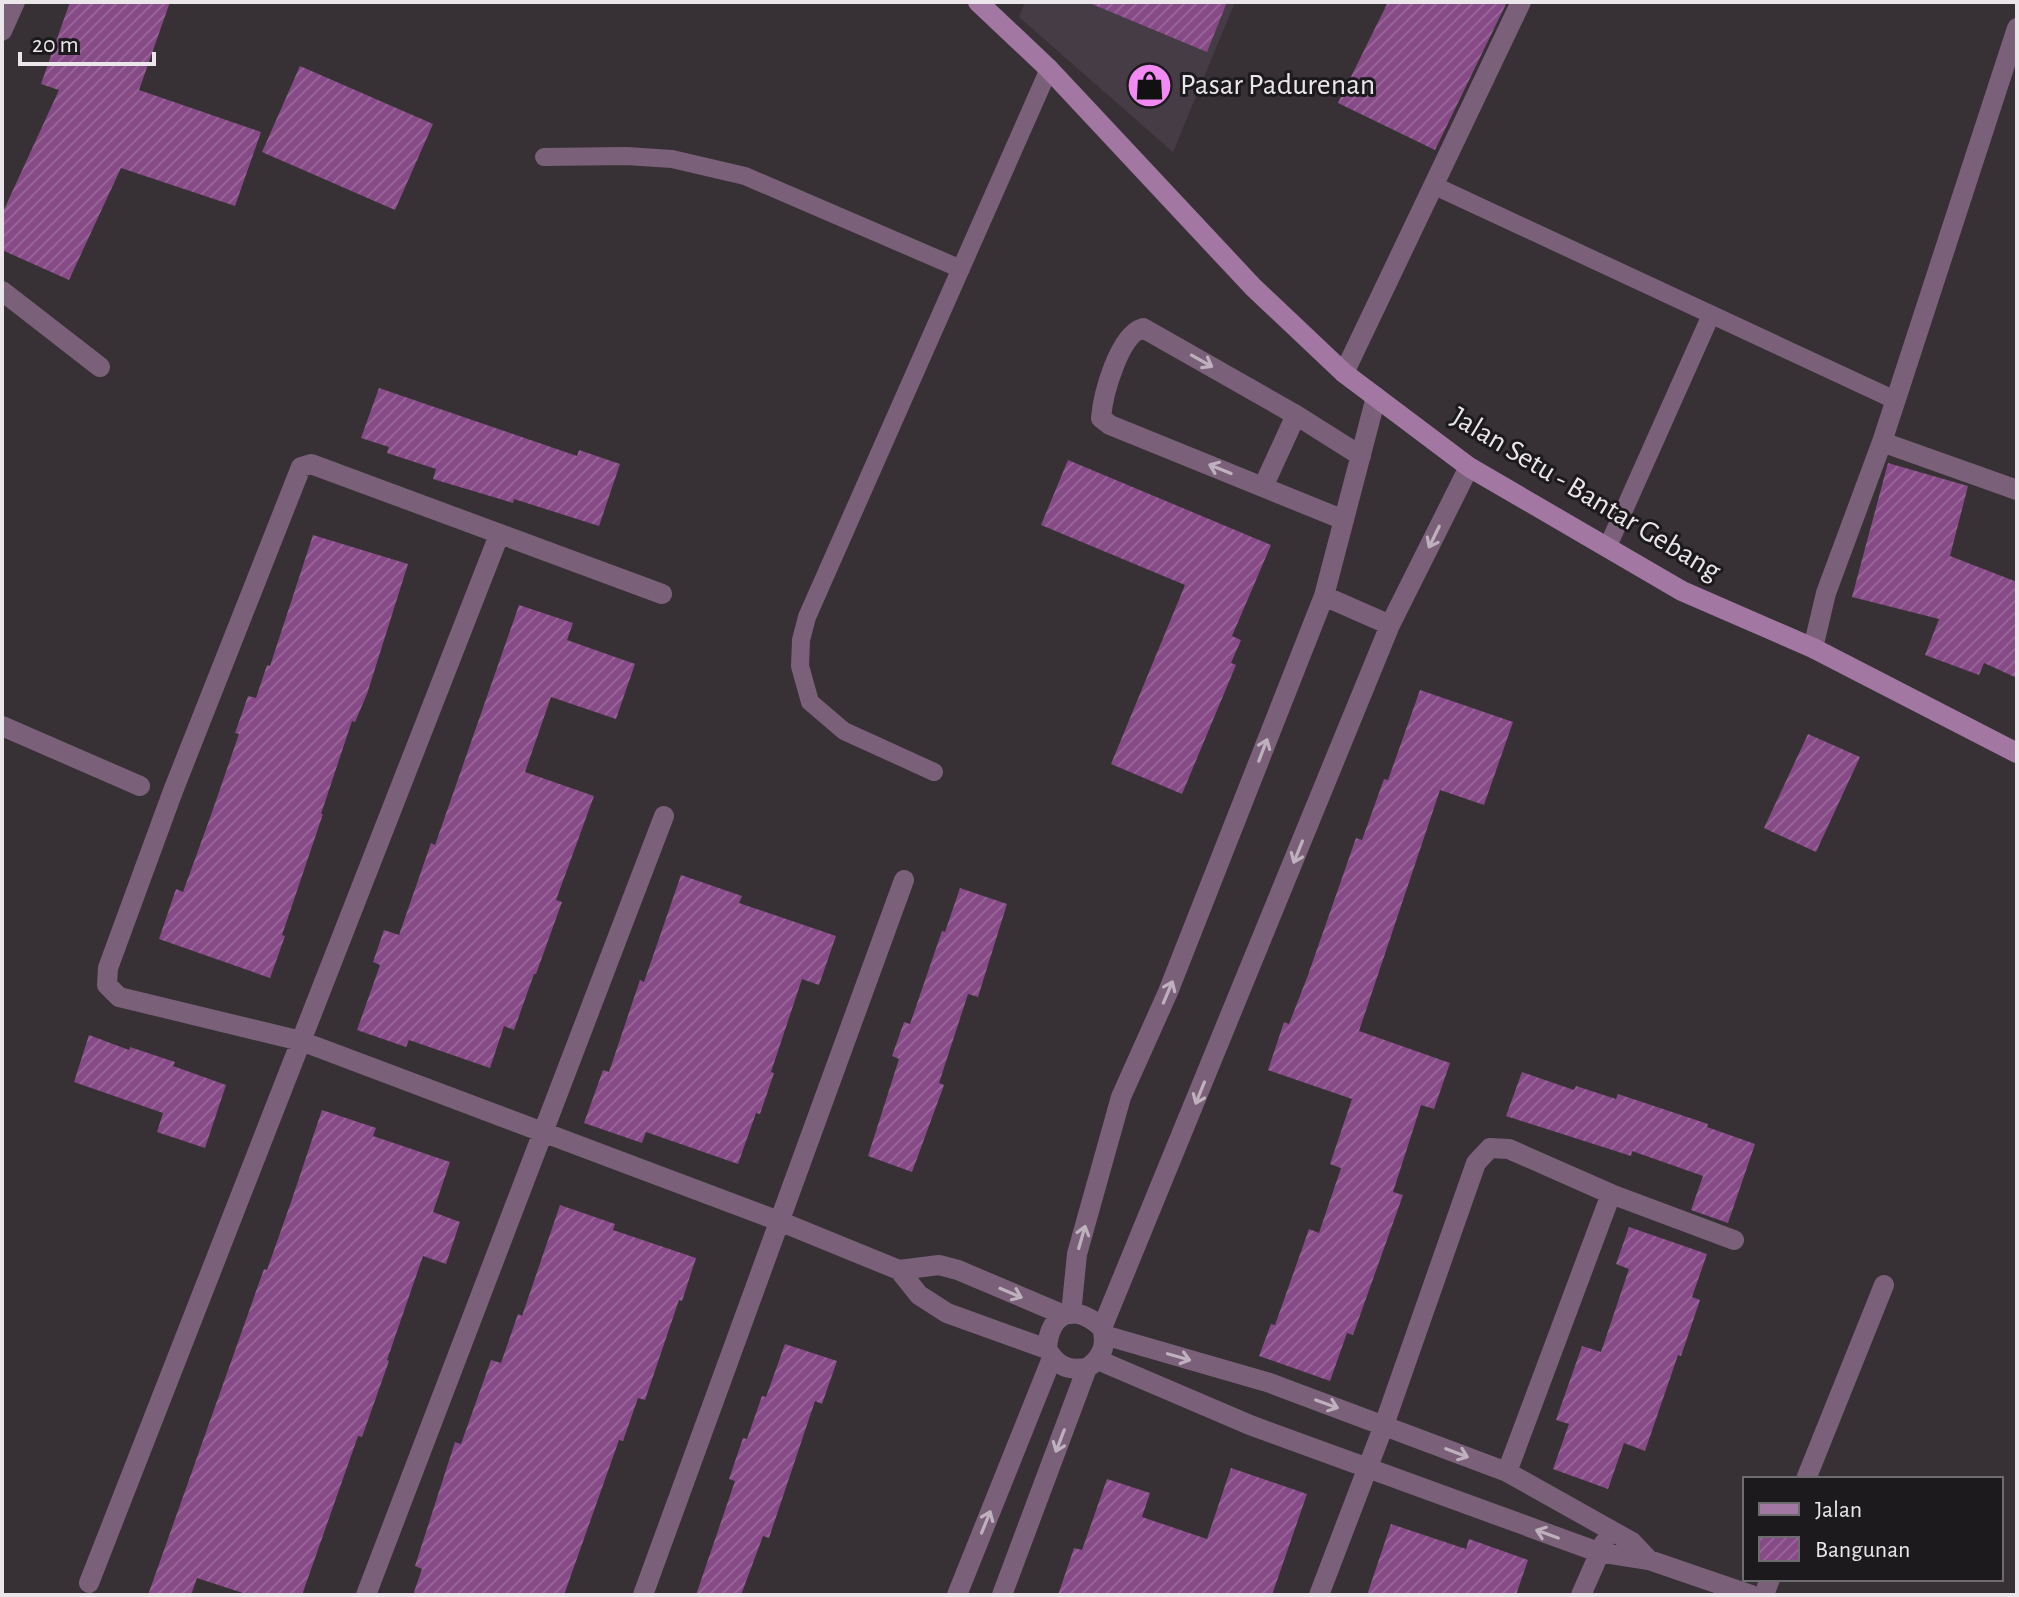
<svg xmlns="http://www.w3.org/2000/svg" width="2019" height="1597" viewBox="0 0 2019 1597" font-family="'Alegreya Sans',sans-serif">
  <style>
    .built { fill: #463c46 }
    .building { fill: url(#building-hatch) }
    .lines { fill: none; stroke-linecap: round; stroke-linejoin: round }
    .lane { stroke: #7b607a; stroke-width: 18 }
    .street { stroke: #7b607a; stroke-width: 20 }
    .secondary { stroke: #a278a2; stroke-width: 20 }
    .oneway { stroke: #beb0bd }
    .labels { text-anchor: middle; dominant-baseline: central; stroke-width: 6; stroke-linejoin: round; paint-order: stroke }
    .poi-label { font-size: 30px; fill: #eae6ea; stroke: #1c1a1c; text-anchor: start }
    .street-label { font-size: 30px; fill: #eae6ea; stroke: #1c1a1c }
  </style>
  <defs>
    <pattern id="building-hatch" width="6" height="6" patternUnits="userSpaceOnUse" patternTransform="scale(2)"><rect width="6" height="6" fill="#864a86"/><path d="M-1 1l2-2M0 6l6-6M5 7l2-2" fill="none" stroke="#976497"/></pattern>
  </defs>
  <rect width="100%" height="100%" fill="#373136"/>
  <path class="built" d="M1025,2H1235L1173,152L1019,17Z"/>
  <path class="building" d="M70,2H170L139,90L261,132L235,206L121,168L69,280L2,250V214L59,90L41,84Z
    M1087,2H1227L1207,52Z
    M1388,2H1507L1435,150L1338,103Z
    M300,66L433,124L395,210L262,152Z
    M379,388L577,456L579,450L620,464L599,526L514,499L513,503L433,479L436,469L387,453L389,447L361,438Z
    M1068,460L1271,545L1232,636L1241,640L1231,663L1236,665L1182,794L1111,764L1185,585L1041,525Z
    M1888,463L1968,486L1950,556L2017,582V678L1984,663L1979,675L1925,655L1939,619L1852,597Z
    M313,535L408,564L367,694L355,722L352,721L321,814H323L282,935L285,936L270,978L159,939L176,889L183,892L211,815L239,734L235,733L248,696L256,698L267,665L270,666Z
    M519,605L573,623L567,640L635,664L616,719L551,697L525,772L594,796L556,900L562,902L536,974H534L514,1030L504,1026L490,1068L409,1040L406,1047L357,1030L380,965L373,962L384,930L399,935L431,843L435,845Z
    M1420,690L1513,722L1484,805L1440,790L1359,1031L1450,1063L1434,1109L1421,1105L1393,1192L1403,1195L1353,1335L1347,1333L1330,1381L1259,1356L1271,1324L1275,1325L1309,1229L1319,1233L1341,1168L1330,1164L1352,1099L1268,1070L1284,1022L1289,1024L1308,975L1356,838L1362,840L1384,779L1388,780Z
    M1808,734L1860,757L1816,852L1764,828Z
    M681,875L742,896L739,903L836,936L819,985L802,979L771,1072L774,1073L760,1114L756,1113L738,1164L646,1132L642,1143L584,1123L603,1070L609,1072L640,980L644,982Z
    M960,888L1007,904L978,997L968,994L939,1083L944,1085L912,1172L868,1156L899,1059L892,1056L904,1022L910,1024L942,931L945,932Z
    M89,1035L129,1050L130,1047L175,1062L173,1066L226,1085L205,1148L157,1132L163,1113L74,1082Z
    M1522,1072L1574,1090L1576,1086L1616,1099L1618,1094L1708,1124L1707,1127L1755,1144L1728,1223L1691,1210L1703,1176L1632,1151L1631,1156L1506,1116Z
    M322,1110L376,1128L373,1136L450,1162L433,1212L460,1222L446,1264L423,1256L387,1360L389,1361L362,1437L358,1436L302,1595H249L197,1578L191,1595H148L264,1269L267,1270L291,1202Z
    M560,1205L615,1224L613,1230L696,1258L682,1301L679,1300L645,1400L638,1398L623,1441L619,1440L564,1595H413L422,1569L415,1566L455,1442L461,1444L491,1360L501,1363L518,1314L522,1316Z
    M1629,1227L1707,1254L1692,1297L1700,1300L1681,1356L1678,1355L1645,1451L1624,1443L1608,1489L1553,1469L1569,1424L1556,1420L1582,1346L1601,1352L1629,1269L1616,1264Z
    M785,1344L837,1361L822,1404L815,1401L769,1538L763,1536L741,1595H696L735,1481L729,1479L743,1438L747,1439L762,1396L766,1397Z
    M1231,1468L1307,1494L1272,1595H1058L1074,1548L1082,1550L1107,1479L1150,1493L1142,1517L1207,1539Z
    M1391,1524L1466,1549L1469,1539L1528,1560L1516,1595H1367Z"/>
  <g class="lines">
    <path class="lane" d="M544,157L626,156L672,159L745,176L961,269
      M1435,186L1895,400
      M1608,546L1711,315
      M934,772L844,731L810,702L800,666L801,640L807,617L1049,69"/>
    <path class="street" d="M2,31L15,2
      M2,291L100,367
      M1344,373L1521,2
      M1882,442L2017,490
      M1263,487L1296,415
      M1344,520L1110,425L1101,418C1103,394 1119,335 1143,328L1296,415L1361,456
      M662,594L311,464L301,467L173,791L108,968L107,985L119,997L301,1041L779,1221L899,1270L939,1265L958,1270L1064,1315
      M1324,596L1390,625
      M1813,648L1826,593L1882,442L2017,28
      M2,726L140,786
      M899,1270L919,1295L947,1313L1047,1349
      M1071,1314L1077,1254L1121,1097L1168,992L1324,596L1376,397
      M1102,1328L1390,625L1469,467
      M1104,1335L1270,1383L1507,1472L1632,1542L1649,1560
      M1098,1360L1250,1425L1598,1552L1649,1560L1751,1595
      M1507,1472L1611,1194
      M1806,1479L1884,1285
      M89,1583L499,535
      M366,1595L664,816
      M643,1595L904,880
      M957,1595L1052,1358
      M1002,1595L1087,1368C1102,1358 1107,1345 1102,1328C1075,1302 1049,1312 1047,1349C1057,1366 1068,1371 1087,1368
      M1319,1595L1384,1425L1476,1163L1490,1148L1509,1149L1611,1194L1734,1240
      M1581,1595L1604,1543
      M1764,1595L1770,1579"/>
    <path class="secondary" d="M978,2L1049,69L1253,287L1344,373L1469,467L1682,591L1813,648L2017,753"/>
  </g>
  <defs><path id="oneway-shaft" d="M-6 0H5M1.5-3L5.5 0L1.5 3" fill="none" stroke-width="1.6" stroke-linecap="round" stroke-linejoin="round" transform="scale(2)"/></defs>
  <g class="oneway">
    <use href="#oneway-shaft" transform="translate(1202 361) rotate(29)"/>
    <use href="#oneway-shaft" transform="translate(1220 469) rotate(-158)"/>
    <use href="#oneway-shaft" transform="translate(1434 537) rotate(116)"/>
    <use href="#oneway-shaft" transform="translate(1263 750) rotate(-69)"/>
    <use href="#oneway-shaft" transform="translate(1298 852) rotate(112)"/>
    <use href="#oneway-shaft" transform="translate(1168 992) rotate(-67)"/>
    <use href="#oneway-shaft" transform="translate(1200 1093) rotate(112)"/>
    <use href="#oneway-shaft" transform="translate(1082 1237) rotate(-74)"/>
    <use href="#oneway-shaft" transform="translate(1011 1293) rotate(23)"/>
    <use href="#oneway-shaft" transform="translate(1179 1357) rotate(16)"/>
    <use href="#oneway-shaft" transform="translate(1327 1404) rotate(20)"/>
    <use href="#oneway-shaft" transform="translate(1060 1441) rotate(111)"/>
    <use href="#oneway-shaft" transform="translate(1457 1453) rotate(21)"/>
    <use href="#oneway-shaft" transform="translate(986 1522) rotate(-68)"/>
    <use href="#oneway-shaft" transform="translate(1547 1534) rotate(-160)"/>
  </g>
  <defs>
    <symbol id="shop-disc" viewBox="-11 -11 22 22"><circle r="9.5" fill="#f28af3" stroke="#1c1a1c"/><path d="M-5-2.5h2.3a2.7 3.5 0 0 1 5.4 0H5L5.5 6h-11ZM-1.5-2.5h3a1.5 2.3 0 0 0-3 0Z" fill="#111"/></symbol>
  </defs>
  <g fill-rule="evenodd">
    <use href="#shop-disc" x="1124" y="60" width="51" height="51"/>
  </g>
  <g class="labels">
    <g class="poi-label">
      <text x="1180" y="85">Pasar Padurenan</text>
    </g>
    <g class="street-label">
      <text transform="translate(1586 494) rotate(31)">Jalan Setu - Bantar Gebang</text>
    </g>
  </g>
  <rect width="2019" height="1597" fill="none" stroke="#eae6ea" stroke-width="8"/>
  <rect x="1743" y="1477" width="260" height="104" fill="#1c1a1c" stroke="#6e6c6e" stroke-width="2"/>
  <rect x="1759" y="1503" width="40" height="12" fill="#a278a2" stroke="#6e6c6e" stroke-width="2"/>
  <text x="1815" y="1517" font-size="24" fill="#eae6ea">Jalan</text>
  <rect x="1759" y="1537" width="40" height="24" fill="url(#building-hatch)" stroke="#6e6c6e" stroke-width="2"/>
  <text x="1815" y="1557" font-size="24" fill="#eae6ea">Bangunan</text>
  <path d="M20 52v12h134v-12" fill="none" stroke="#eae6ea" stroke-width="4"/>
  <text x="32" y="52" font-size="24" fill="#eae6ea" stroke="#1c1a1c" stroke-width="6" paint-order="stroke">20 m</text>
</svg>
